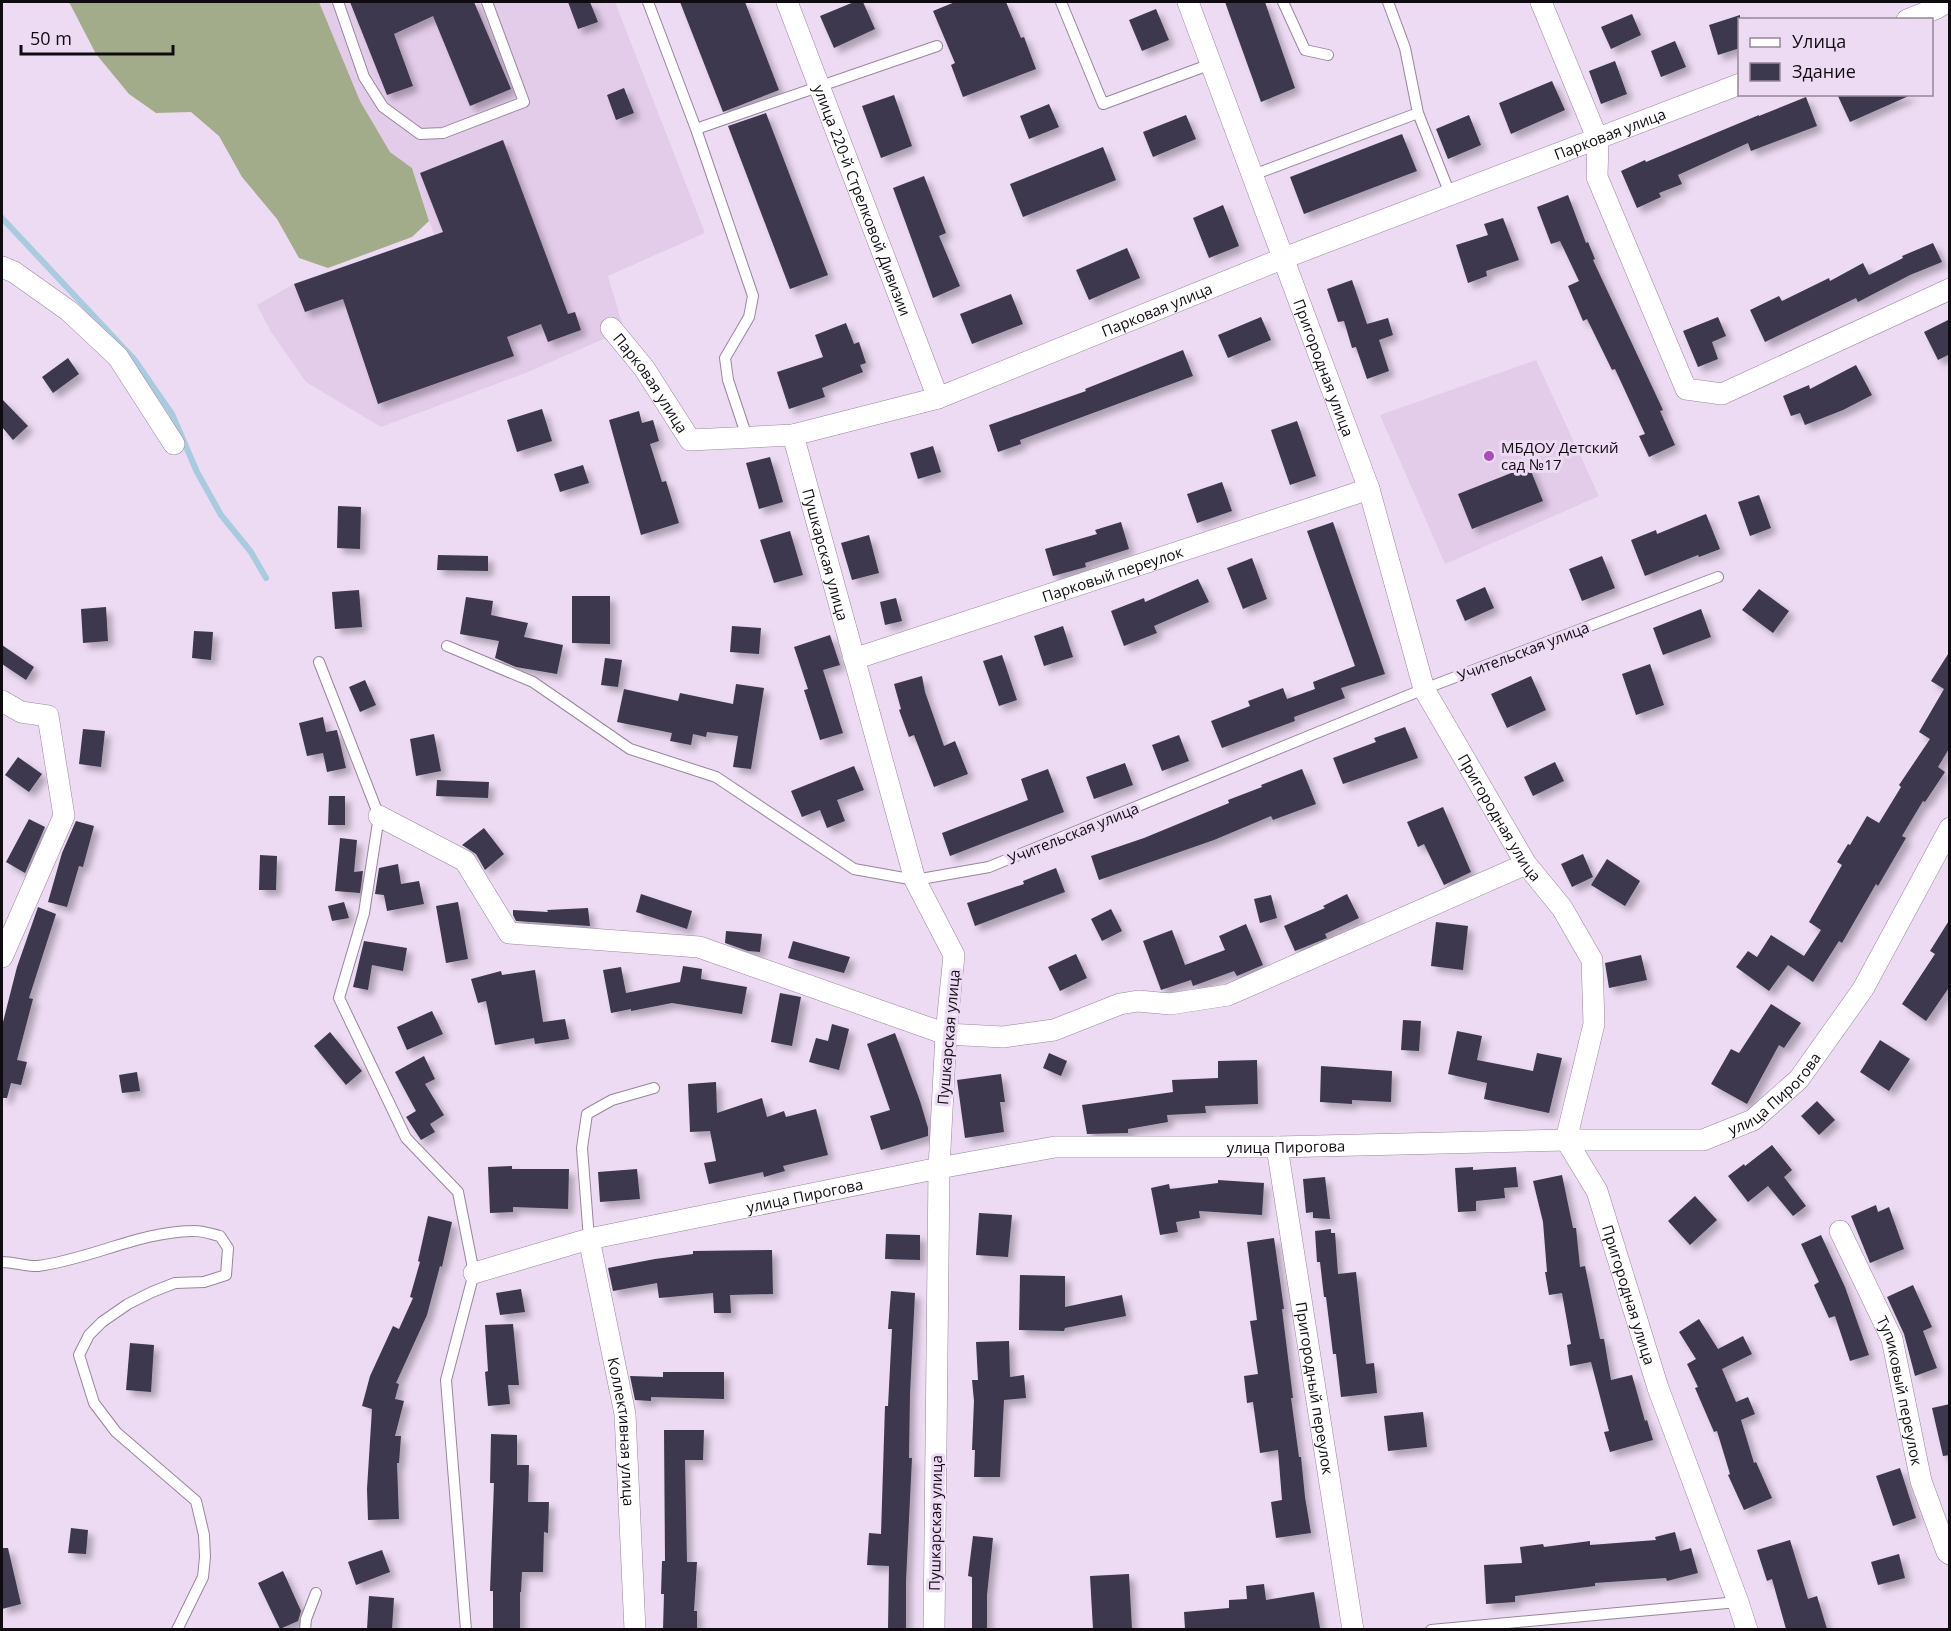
<svg xmlns="http://www.w3.org/2000/svg" width="1951" height="1631" viewBox="0 0 1951 1631" font-family="'Open Sans',sans-serif">
  <style>
    .built { fill: #e3ccea }
    .forest { fill: #a2ac8a }
    .lines { fill: none; stroke-linecap: round; stroke-linejoin: round }
    .stream { stroke: #a8cbe0; stroke-width: 6 }
    .building { fill: #3c384d; filter: url(#shadow) }
    .service-casing { stroke: #97869c; stroke-width: 12 }
    .minor-casing { stroke: #97869c; stroke-width: 22 }
    .service { stroke: #fff; stroke-width: 10 }
    .minor { stroke: #fff; stroke-width: 21 }
    .poi-dot { fill: #a84eb9; stroke: #eddbf3; stroke-width: 2 }
    .labels { text-anchor: middle; dominant-baseline: central; stroke-width: 6; stroke-linejoin: round; paint-order: stroke }
    .street-label { font-size: 15px; fill: #100a11; stroke: #eddbf3 }
    .poi-label { font-size: 15px; fill: #100a11; stroke: #eddbf3; text-anchor: start }
  </style>
  <defs>
    <filter id="shadow"><feDropShadow dx="5.5" dy="5.5" stdDeviation="3" flood-color="#0004"/></filter>
  </defs>
  <rect width="100%" height="100%" fill="#eddbf3"/>
  <path class="built" d="M319,2H615L705,233L608,276L624,330L528,372L381,427L306,382L271,332L257,305L294,284L434,235L412,168L390,152L360,101Z
    M1536,360L1599,496L1445,564L1380,415Z"/>
  <path class="forest" d="M69,2H319L360,101L390,152L412,168L429,221L412,237L328,268L299,258L277,219L242,177L219,136L191,112L156,113L129,94L96,54Z"/>
  <g class="lines">
    <path class="stream" d="M2,218L134,359L172,414L197,472L221,515L251,552L266,578"/>
  </g>
  <path class="building" d="M350,2H474L511,89L470,106L433,16L394,34L413,86L387,95Z
    M568,2H590L598,22L578,29Z
    M680,2H745L779,90L723,112Z
    M854,2H863L875,29L834,48L820,16Z
    M955,2H1006L1021,38L1024,37L1036,69L963,97L951,65L955,63L933,11Z
    M1225,2H1265L1295,88L1261,102Z
    M1156,9L1169,40L1142,51L1129,20Z
    M1632,14L1641,35L1611,49L1601,27Z
    M1740,15V48L1718,55L1709,25Z
    M1675,41L1686,67L1661,77L1651,51Z
    M1615,61L1627,94L1601,104L1589,71Z
    M1552,81L1565,110L1511,134L1499,103Z
    M624,88L634,113L616,120L607,95Z
    M1837,94H1910L1911,95L1850,122Z
    M894,95L912,146L881,158L862,106Z
    M1806,97L1817,126L1751,151L1748,143L1678,175L1682,184L1659,193L1661,197L1637,208L1621,171L1645,160L1646,162L1759,115V116Z
    M1049,104L1059,127L1029,139L1020,116Z
    M766,113L828,275L790,289L728,126Z
    M1186,115L1196,139L1153,157L1143,132Z
    M1469,115L1481,145L1448,159L1436,129Z
    M1402,134L1417,171L1304,214L1290,177Z
    M503,140L568,314L575,312L581,330L548,342L541,324L507,337L514,356L378,404L343,299L305,312L294,284L443,232L420,173Z
    M1103,147L1116,180L1023,217L1010,184Z
    M924,176L946,233L939,236L960,286L933,298L893,188Z
    M1568,195L1586,243L1588,242L1595,259L1593,260L1663,410L1660,411L1675,445L1649,457L1639,436L1645,434L1615,369L1612,370L1587,319L1583,321L1568,286L1579,281L1560,241L1551,244L1537,207Z
    M1223,205L1239,246L1209,258L1193,218Z
    M1503,218L1519,260L1486,271L1487,276L1468,283L1456,245L1488,235L1484,224Z
    M1933,243L1942,262L1910,275L1858,302L1856,298L1765,342L1750,310L1779,296L1782,301L1829,278L1830,281L1863,263L1869,275L1903,258L1902,256Z
    M1127,248L1140,278L1089,300L1076,270Z
    M1352,280L1367,324L1388,318L1393,335L1379,340L1389,371L1367,379L1356,347L1352,348L1344,321L1338,322L1327,289Z
    M1011,294L1023,324L972,344L960,314Z
    M1261,317L1271,340L1228,358L1218,335Z
    M1718,317L1726,336L1712,342L1718,359L1698,367L1683,331Z
    M1950,319V354L1938,360L1924,332Z
    M846,323L854,344L859,342L866,363L860,365L863,372L822,388L825,397L789,409L777,372L823,357L815,335Z
    M1183,350L1193,376L1020,440L1021,444L998,452L989,425L1086,391L1085,389Z
    M68,358L79,374L53,393L42,377Z
    M1856,365L1872,395L1843,410L1805,425L1800,413L1791,416L1783,396L1809,385L1810,389Z
    M2,399L28,426L13,440L2,427Z
    M542,409L552,441L517,452L507,420Z
    M639,411L642,423L653,420L659,441L650,444L662,482L666,481L679,523L641,535L609,420Z
    M1297,421L1316,476L1290,485L1271,430Z
    M933,446L941,472L918,479L910,453Z
    M770,457L783,502L759,509L746,463Z
    M583,465L589,483L560,492L554,474Z
    M1529,466L1543,501L1472,529L1458,494Z
    M1222,482L1232,511L1197,523L1187,494Z
    M1759,495L1771,528L1750,536L1738,502Z
    M338,506L361,507L360,549L337,548Z
    M1706,514L1720,549L1699,557L1698,555L1645,576L1631,540L1656,530L1657,534Z
    M1121,522L1129,549L1085,563L1086,567L1053,576L1045,549L1097,534L1095,530Z
    M1333,522L1385,674L1341,688L1345,698L1294,717L1295,721L1222,748L1211,721L1250,706L1248,701L1283,688L1287,699L1315,689L1313,682L1355,666L1307,531Z
    M790,531L803,575L774,583L760,540Z
    M869,535L879,573L852,580L841,543Z
    M438,555L488,556V571L437,570Z
    M1602,556L1615,588L1582,601L1569,569Z
    M1252,558L1267,599L1243,609L1227,568Z
    M1198,579L1209,602L1154,626L1157,633L1124,646L1111,611L1144,598L1145,602Z
    M1485,587L1494,608L1465,621L1456,600Z
    M1759,589L1789,611L1773,633L1742,610Z
    M359,590L362,627L335,629L332,592Z
    M572,596H610V644L572,643Z
    M466,597L493,601L491,615L528,623L524,637L563,645L557,674L516,667L495,658L499,641L460,634Z
    M896,598L902,621L885,625L880,602Z
    M106,607L108,641L83,643L81,609Z
    M1701,609L1711,637L1663,655L1653,628Z
    M732,626L761,628L759,654L730,652Z
    M1063,626L1073,657L1044,666L1034,636Z
    M194,631L213,632L211,660L192,658Z
    M830,635L840,665L823,670L843,733L820,740L804,690L808,689L794,647Z
    M2,645L34,667L26,680L2,664Z
    M1950,651V747L1938,767L1945,772L1925,802L1923,801L1902,836L1906,838L1878,886L1876,884L1842,943L1839,941L1813,982L1788,965L1769,991L1736,967L1748,951L1757,957L1771,935L1804,956L1821,930L1809,922L1842,865L1837,862L1848,844L1850,845L1867,816L1879,823L1901,787L1899,785L1930,739L1919,732L1944,689L1931,681Z
    M1002,655L1017,700L999,706L983,661Z
    M605,658L622,660L618,687L601,685Z
    M1650,664L1664,705L1636,715L1622,674Z
    M922,676L925,692L944,746L955,741L968,774L934,787L914,735L909,737L899,710L901,709L894,684Z
    M1531,676L1546,710L1507,728L1491,694Z
    M365,680L376,705L360,712L349,687Z
    M736,684L764,688L751,769L733,767L738,736L707,732L706,737L693,734L691,745L670,741L672,733L617,722L624,689L678,701L680,693L733,704Z
    M323,717L326,732L337,730L346,768L327,772L323,753L307,756L299,723Z
    M1405,727L1418,758L1343,784L1333,758L1376,742L1374,738Z
    M83,729L105,731L101,767L79,764Z
    M434,734L441,771L416,776L410,739Z
    M1179,735L1189,761L1162,771L1152,745Z
    M18,757L42,774L29,792L5,775Z
    M1555,762L1564,781L1533,796L1524,777Z
    M1125,763L1133,785L1094,799L1086,777Z
    M854,766L864,790L837,800L845,821L827,828L820,810L802,817L791,791Z
    M1048,769L1064,812L950,856L942,833L1028,800L1021,779Z
    M1302,769L1316,804L1273,820L1271,816L1214,840L1099,880L1091,856L1144,838L1229,803L1228,800L1262,787L1261,785Z
    M437,780L489,782L488,798L436,796Z
    M329,796H345V825H328Z
    M1443,807L1471,872L1444,885L1424,844L1418,847L1407,822Z
    M29,819L45,827L25,873L6,862Z
    M76,821L94,826L83,867L79,866L67,907L48,902L62,853Z
    M484,828L504,854L485,870L476,854L462,845Z
    M340,838L357,840L354,872L363,871L360,893L335,891Z
    M1583,854L1593,877L1572,887L1561,864Z
    M260,855L277,856L276,890H259Z
    M1607,859L1640,881L1625,906L1591,885Z
    M398,864L401,884L419,881L424,904L387,911L384,895L375,894L379,868Z
    M1056,868L1065,892L975,926L967,903L1024,884L1023,881Z
    M641,894L692,911L687,929L636,912Z
    M1347,894L1359,918L1325,934L1327,938L1295,951L1284,926L1325,908L1323,906Z
    M1271,895L1277,918L1260,923L1254,899Z
    M344,902L349,918L332,921L328,906Z
    M458,902L468,959L446,963L436,906Z
    M38,907L56,914L29,998L33,999L17,1060L27,1062L21,1085L11,1083L7,1098H2V1026L17,967Z
    M588,908L590,926L516,921L513,915V910L548,912L547,910Z
    M1111,909L1122,931L1102,941L1091,919Z
    M1950,919V986L1926,1021L1902,1004L1935,954L1930,951Z
    M1436,922L1468,926L1463,970L1431,966Z
    M1246,924L1263,965L1237,976L1234,971L1193,986L1191,980L1161,990L1143,941L1172,930L1185,965L1225,950L1219,936Z
    M726,931L762,934L760,952L748,951L725,943Z
    M364,941L407,948L403,971L372,965L368,990L353,987Z
    M793,941L850,957L844,973L788,958Z
    M1076,954L1087,978L1060,991L1048,967Z
    M1641,955L1647,980L1609,988L1605,963Z
    M683,966L702,969L701,979L747,987L742,1014L672,1003L631,1011V1009L611,1013L603,970L621,967L626,993L680,982Z
    M535,970L543,1022L565,1019L569,1039L535,1044L534,1038L495,1045L486,1001L478,1003L471,979L501,971L502,975Z
    M780,993L801,997L792,1046L771,1042Z
    M1771,1004L1801,1023L1784,1048L1779,1045L1747,1104L1711,1084L1731,1049L1739,1053Z
    M432,1011L443,1034L407,1050L397,1027Z
    M1403,1020L1421,1021L1419,1051L1401,1050Z
    M832,1024L849,1029L839,1070L809,1062L816,1038L828,1041Z
    M1457,1031L1482,1036L1477,1060L1533,1071L1537,1053L1562,1058L1549,1113L1484,1099L1487,1083L1448,1074Z
    M330,1032L362,1071L346,1085L314,1046Z
    M895,1033L920,1101L928,1128V1136L881,1150L870,1116L890,1110L867,1044Z
    M1880,1040L1910,1059L1889,1091L1860,1072Z
    M1049,1053L1067,1061L1061,1076L1043,1068Z
    M424,1056L435,1079L425,1084L444,1115L430,1124L435,1132L421,1140L406,1117L416,1111L395,1072Z
    M1257,1060L1258,1104L1205,1106L1206,1113L1167,1115L1168,1122L1128,1129V1133L1087,1134L1082,1105L1173,1092L1172,1080L1218,1078V1061Z
    M1321,1066L1392,1071L1391,1102L1352,1100V1104L1320,1102Z
    M137,1072L140,1091L122,1093L119,1075Z
    M1001,1074L1005,1102H1000L1004,1132L965,1138L957,1080Z
    M716,1082L717,1113L762,1098L767,1117L784,1111L786,1117L816,1109L828,1155L783,1166L785,1171L764,1177L763,1172L709,1184L704,1163L716,1161L710,1131L690,1132L688,1084Z
    M1817,1101L1835,1120L1819,1135L1801,1116Z
    M1772,1145L1792,1170L1784,1177L1806,1206L1793,1216L1768,1186L1748,1202L1728,1176L1744,1164L1745,1166Z
    M512,1166V1169H569L568,1209L513,1207V1212L490,1213L488,1167Z
    M1473,1167V1170L1516,1167L1518,1187L1504,1188L1505,1198L1476,1201V1211L1458,1212L1455,1168Z
    M637,1169L640,1199L600,1202L598,1172Z
    M1562,1175L1573,1228H1576L1580,1267L1585,1266L1600,1339H1604L1611,1380L1632,1375L1645,1421L1647,1420L1653,1440L1610,1452L1604,1432L1609,1431L1591,1362L1570,1366L1567,1345L1571,1344L1562,1293L1549,1295L1545,1272H1547L1543,1222L1533,1181Z
    M1325,1177L1330,1219L1313,1218V1212L1306,1213L1303,1179Z
    M1218,1180L1264,1183L1262,1215L1199,1211L1200,1218L1176,1222L1178,1232L1160,1235L1151,1188L1169,1184L1170,1189L1218,1183Z
    M1695,1196L1717,1220L1690,1245L1668,1221Z
    M1876,1205L1878,1212L1889,1207L1904,1249L1870,1263L1851,1216Z
    M979,1213L1012,1215L1008,1257L976,1255Z
    M428,1216L452,1222L442,1267L440,1266L427,1315L396,1383L399,1384L395,1399L404,1401L395,1436H401L399,1463H397L399,1519L368,1520L367,1489L372,1409L362,1406L370,1376L393,1326L399,1329L413,1298L410,1297L420,1262L418,1261Z
    M1331,1229V1233H1335L1338,1274L1356,1272L1366,1364L1374,1363L1377,1393L1341,1397L1336,1354H1333L1326,1297H1324L1320,1262H1317L1315,1231Z
    M886,1234L920,1235V1260L885,1259Z
    M1821,1235L1845,1287L1869,1355L1850,1361L1835,1316L1829,1318L1814,1285L1819,1282L1801,1244Z
    M1274,1238L1284,1309H1282L1293,1398H1291L1299,1457H1301L1305,1497L1311,1533L1276,1538L1271,1502L1282,1500L1278,1450L1260,1453L1253,1402L1247,1403L1244,1376L1258,1374L1250,1321L1257,1320L1247,1242Z
    M772,1250L773,1294L730,1295L731,1313H714L713,1293L659,1298L657,1283L613,1291L608,1268L655,1259L693,1254V1251Z
    M1020,1275L1065,1276V1307L1122,1295L1126,1316L1065,1328L1064,1331L1019,1330Z
    M1913,1285L1932,1327L1923,1331L1937,1368L1915,1376L1904,1334L1887,1297Z
    M521,1289L525,1312L500,1315L496,1293Z
    M891,1291L915,1293L910,1394L909,1458H912L906,1581V1629H888L889,1566L867,1565L869,1533L881,1534L885,1406H888L892,1329H888Z
    M1699,1319L1718,1349L1743,1336L1752,1354L1722,1369L1736,1402L1748,1397L1755,1414L1741,1420L1754,1463L1756,1462L1772,1498L1744,1510L1728,1475L1730,1474L1717,1431L1714,1432L1695,1388L1698,1387L1687,1364L1696,1359L1679,1332Z
    M513,1324L519,1385H508L510,1404L488,1406L485,1372L488,1371L485,1325Z
    M1009,1341L1010,1377L1024,1375L1026,1398L1004,1400L1000,1477H974L975,1450H972L974,1401L972,1380H978L976,1342Z
    M130,1343L154,1345L151,1392L126,1390Z
    M663,1372H724V1399L651,1397V1401L635,1400L630,1376L663,1377Z
    M1950,1404V1455L1943,1456L1932,1408Z
    M1423,1412L1427,1447L1388,1451L1384,1416Z
    M664,1430H704L703,1460H685L687,1562H697L694,1611H697V1629H663L664,1594H661L662,1561H665Z
    M491,1434L517,1435V1465H529L528,1502H549L548,1533L544,1532L543,1572H522L521,1592H520V1629H493V1591H490L494,1483H490Z
    M1900,1468L1916,1518L1893,1526L1876,1476Z
    M71,1528L88,1530L86,1554L68,1553Z
    M1675,1532L1680,1551L1691,1548L1698,1573L1667,1581L1666,1578L1595,1583V1586L1515,1596V1602L1486,1604L1484,1565L1522,1563L1520,1547L1543,1544L1544,1547L1590,1541V1545L1656,1540L1655,1537Z
    M973,1536L993,1538L987,1595V1629H972V1577L968,1576Z
    M1790,1540L1808,1599L1817,1596L1827,1629H1786L1772,1579L1767,1581L1757,1550Z
    M2,1548H8L21,1604L2,1609Z
    M382,1550L390,1572L356,1585L348,1562Z
    M1899,1554L1905,1578L1878,1585L1871,1562Z
    M283,1571L301,1611L298,1621L280,1629L258,1583Z
    M1129,1574L1132,1629H1093L1090,1576Z
    M1264,1584L1266,1600L1314,1592L1320,1628L1309,1629H1185L1184,1612L1229,1608V1600L1247,1599L1246,1586Z
    M369,1596L394,1598L392,1629H367Z"/>
  <g class="lines">
    <defs>
      <path id="service" d="M338,2L364,77L383,107L420,134L443,133L524,102L487,2
        M648,2L696,129L753,296L749,317L725,358L728,380L747,437
        M1061,2L1103,104L1211,64
        M1283,2L1305,50L1328,55
        M1388,2L1405,48L1418,113
        M696,129L937,46
        M1253,175L1418,113L1450,194
        M447,646L533,682L630,749L716,777L854,869L915,880L989,867L1424,689L1718,577
        M319,662L379,816L364,913L339,998L406,1138L458,1192L474,1273L446,1380L466,1630
        M589,1239L582,1148L587,1114L612,1100L654,1088
        M2,1262C14,1262 28,1267 38,1266C91,1259 139,1232 192,1231C201,1230 211,1234 220,1236L228,1248L226,1275L204,1282L175,1283L152,1292L128,1304L102,1322L89,1335L79,1355L94,1403L116,1432L196,1501L204,1535L205,1557L203,1577L177,1630
        M305,1630L306,1619L316,1593
        M1431,1630L1738,1602"/>
      <g id="minor">
        <path id="s1" d="M787,2L938,398"/>
        <path id="s2" d="M1188,2L1369,489L1424,689L1526,864L1562,908L1592,960L1594,1024L1566,1140L1597,1191L1658,1388L1738,1602L1747,1630"/>
        <path d="M1541,2L1598,140L1597,177L1686,389L1722,394L1950,289"/>
        <path d="M1907,20L1937,8L1947,2"/>
        <path d="M2,267L14,272L69,311L118,357L174,444"/>
        <path id="s3" d="M611,328L644,368L690,440L793,435L938,398L1284,258L1740,84"/>
        <path id="s4" d="M793,435L915,880L954,955L946,1034L939,1168L934,1630"/>
        <path id="s5" d="M854,659L1369,489"/>
        <path d="M2,701L21,712L48,716L64,816L2,957"/>
        <path d="M379,816L465,861L509,933L699,947L946,1034L1003,1037L1054,1030L1120,1004L1138,1001L1170,1004L1228,995L1526,864"/>
        <path id="s6" d="M1277,1147L1353,1630"/>
        <path id="s7" d="M1840,1231L1892,1339L1921,1481L1947,1552L1950,1554"/>
        <path id="s8" d="M589,1239L625,1414L635,1630"/>
        <path id="s9" d="M474,1273L589,1239L939,1168L1055,1147H1277L1566,1140H1703L1753,1120L1799,1079L1863,989L1950,828"/>
      </g>
    </defs>
    <use href="#service" class="service-casing"/>
    <use href="#minor" class="minor-casing"/>
    <use href="#service" class="service"/>
    <use href="#minor" class="minor"/>
  </g>
  <circle class="poi-dot" cx="1489" cy="456" r="6"/>
  <g class="labels">
    <g class="street-label">
      <text stroke="none"><textPath href="#s3" startOffset="1112">Парковая улица</textPath></text>
      <text stroke="none"><textPath href="#s1" startOffset="212">улица 220-й Стрелковой Дивизии</textPath></text>
      <text stroke="none"><textPath href="#s3" startOffset="626">Парковая улица</textPath></text>
      <text stroke="none"><textPath href="#s2" startOffset="390">Пригородная улица</textPath></text>
      <text stroke="none"><textPath href="#s3" startOffset="68">Парковая улица</textPath></text>
      <text stroke="none"><textPath href="#s4" startOffset="124">Пушкарская улица</textPath></text>
      <text stroke="none"><textPath href="#s5" startOffset="272">Парковый переулок</textPath></text>
      <text transform="translate(1523 651) rotate(-21)">Учительская улица</text>
      <text stroke="none"><textPath href="#s2" startOffset="876">Пригородная улица</textPath></text>
      <text transform="translate(1073 833) rotate(-22)">Учительская улица</text>
      <text transform="translate(948 1037) rotate(-85)">Пушкарская улица</text>
      <text stroke="none"><textPath href="#s9" startOffset="1330">улица Пирогова</textPath></text>
      <text stroke="none"><textPath href="#s9" startOffset="826">улица Пирогова</textPath></text>
      <text stroke="none"><textPath href="#s9" startOffset="340">улица Пирогова</textPath></text>
      <text stroke="none"><textPath href="#s2" startOffset="1398">Пригородная улица</textPath></text>
      <text stroke="none"><textPath href="#s6" startOffset="244">Пригородный переулок</textPath></text>
      <text stroke="none"><textPath href="#s7" startOffset="172">Тупиковый переулок</textPath></text>
      <text stroke="none"><textPath href="#s8" startOffset="196">Коллективная улица</textPath></text>
      <text transform="translate(935 1523) rotate(-89)">Пушкарская улица</text>
    </g>
    <g class="poi-label">
      <text x="1501" y="447">МБДОУ Детский<tspan x="1501" dy="17">сад №17</tspan></text>
    </g>
  </g>
  <rect width="1951" height="1631" fill="none" stroke="#100a11" stroke-width="6"/>
  <rect x="1738" y="18" width="195" height="78" fill="#eddbf3" stroke="#958799" stroke-width="1.5"/>
  <rect x="1750" y="38" width="30" height="9" fill="#ffffff" stroke="#958799" stroke-width="1.5"/>
  <text x="1792" y="48" font-size="18" fill="#100a11">Улица</text>
  <rect x="1750" y="63" width="30" height="18" fill="#3c384d" stroke="#958799" stroke-width="1.5"/>
  <text x="1792" y="78" font-size="18" fill="#100a11">Здание</text>
  <path d="M21 45v9h152v-9" fill="none" stroke="#100a11" stroke-width="3"/>
  <text x="30" y="45" font-size="18" fill="#100a11" stroke="#eddbf3" stroke-width="4.5" paint-order="stroke">50 m</text>
</svg>
